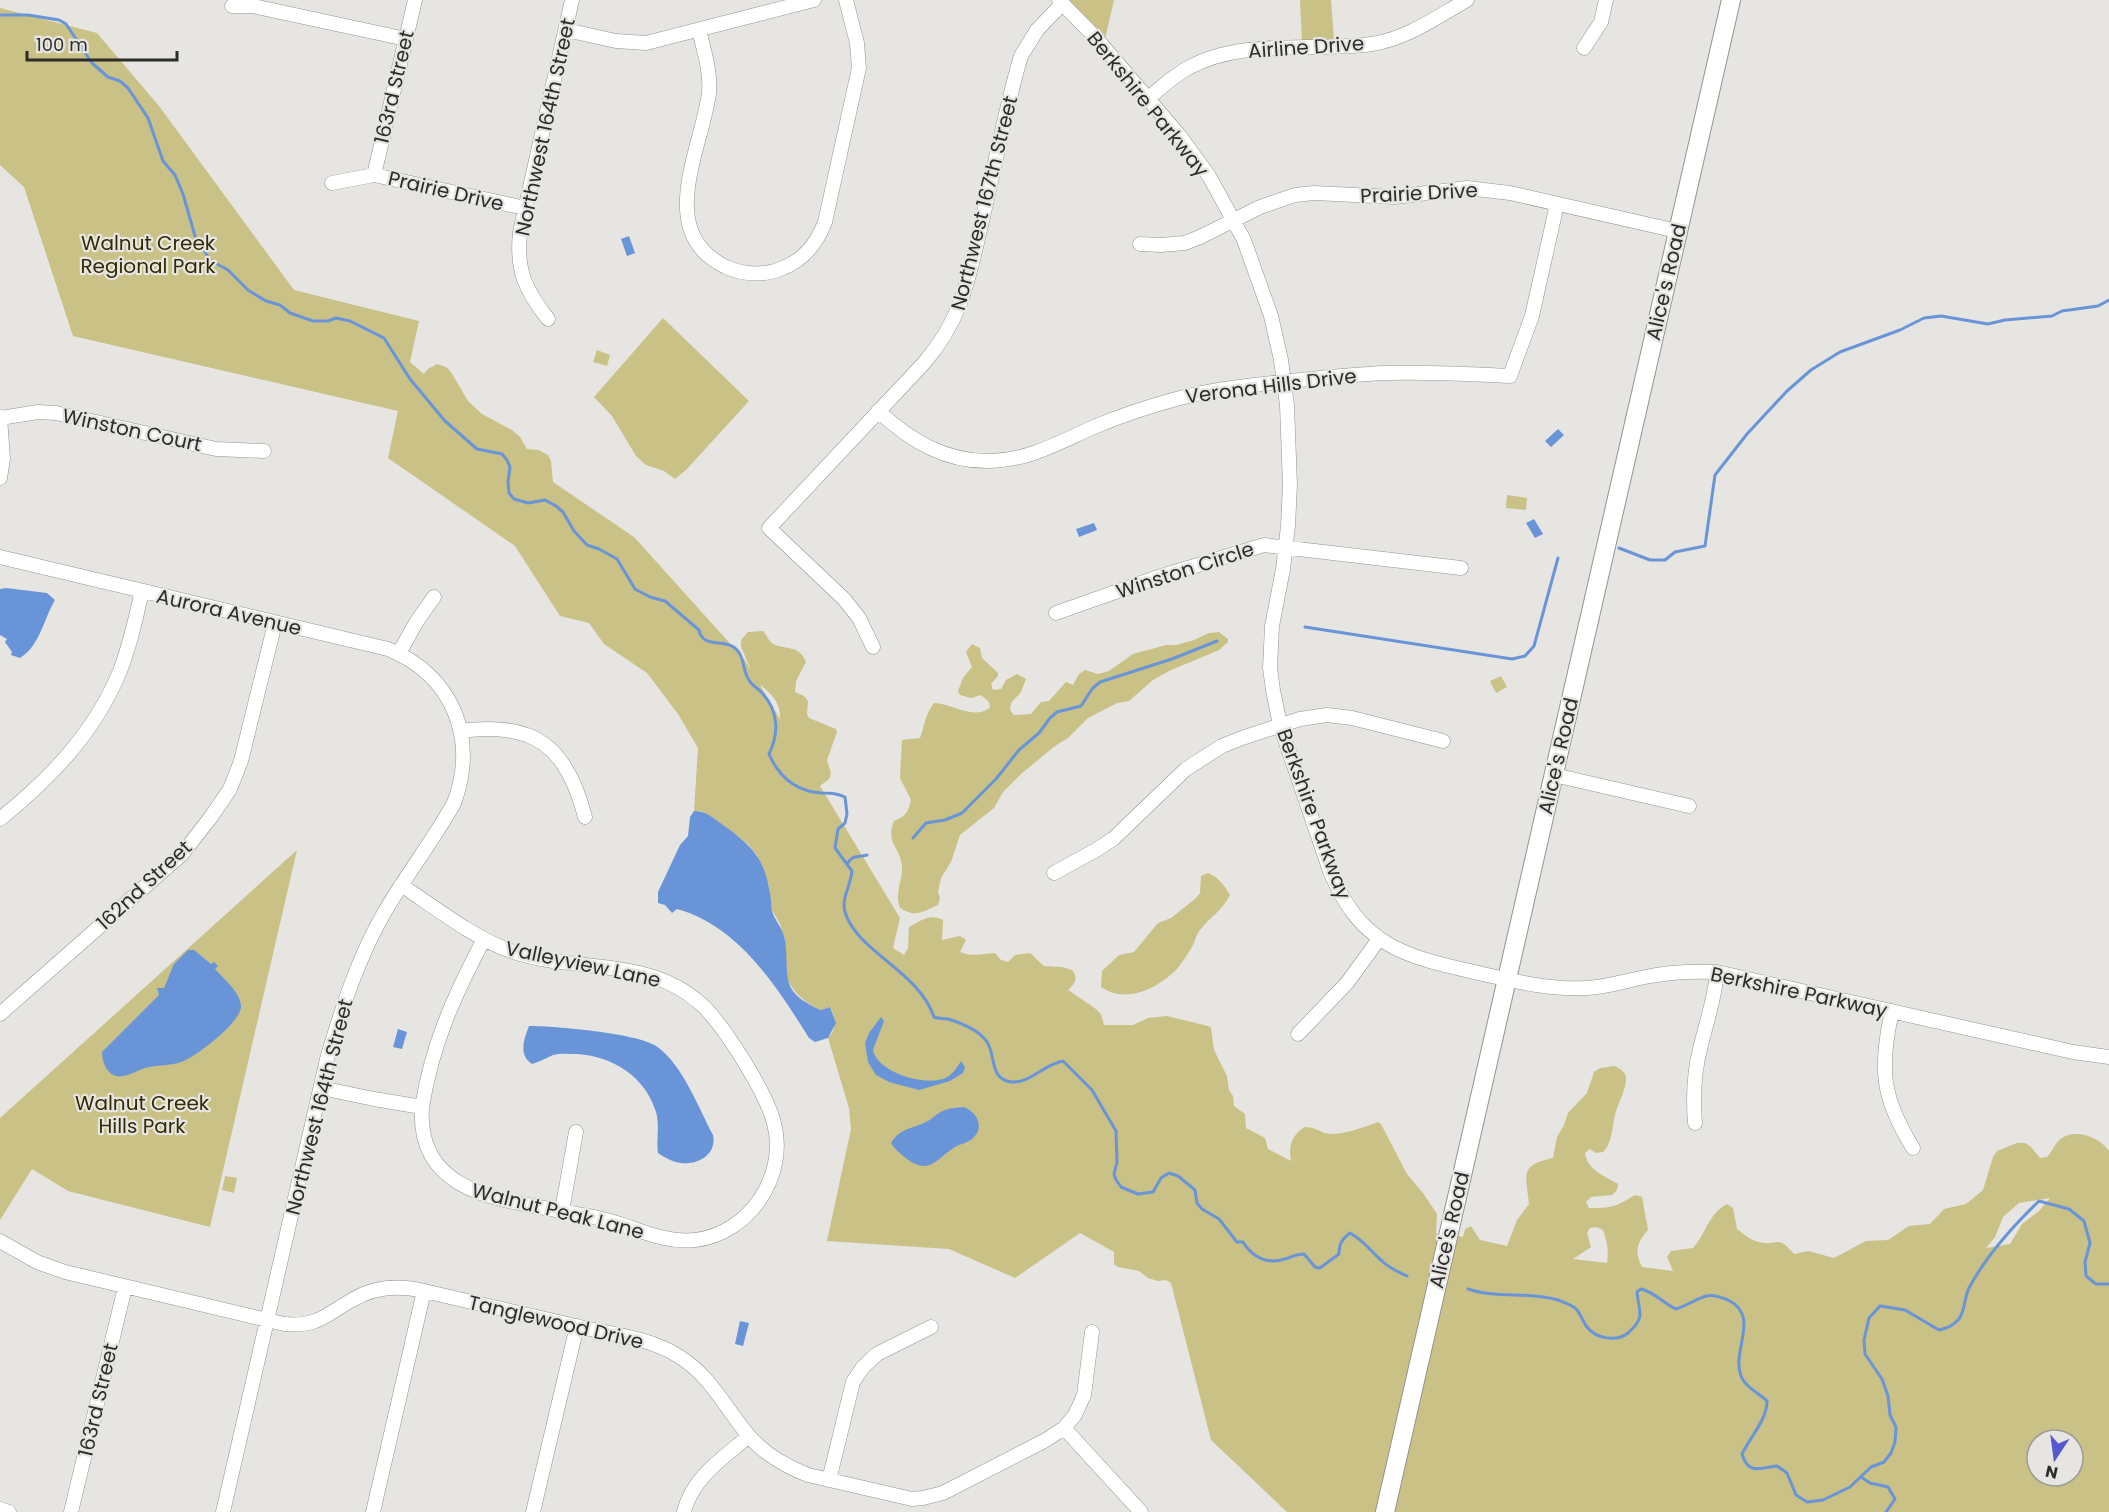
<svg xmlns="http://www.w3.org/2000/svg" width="2109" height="1512" viewBox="0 0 2109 1512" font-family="Poppins,sans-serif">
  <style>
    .green { fill: #cac186; fill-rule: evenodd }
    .water { fill: #6995d8 }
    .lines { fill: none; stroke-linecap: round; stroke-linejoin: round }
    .stream { stroke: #6995d8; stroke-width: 3 }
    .minor-casing { stroke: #949390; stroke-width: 15 }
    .major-casing { stroke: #949390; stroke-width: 20 }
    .minor { stroke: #fff; stroke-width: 14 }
    .major { stroke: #fff; stroke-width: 18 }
    .labels { text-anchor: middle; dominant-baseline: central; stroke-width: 4.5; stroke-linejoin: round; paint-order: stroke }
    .street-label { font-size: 20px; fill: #2c2c2a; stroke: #e6e5e2 }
    .park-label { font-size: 20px; fill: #312a02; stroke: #e6e5e2 }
  </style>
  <rect width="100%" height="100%" fill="#e6e5e2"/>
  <path class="green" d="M1068,0H1114L1105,39Z
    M1300,0H1331L1334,40L1302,42Z
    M0,8L97,33L159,106L294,290L419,321L410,362L424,374L428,369L437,364L446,367L451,372L468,401L482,414L512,430L520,437L527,449L538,450L548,455L551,461L553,482L634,537L744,659L751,670L741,647V640L748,632L763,631C767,635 768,640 772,643C783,651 799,643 806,662L796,681L795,692L804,696L808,701L807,714L809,718L836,729L837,732L827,760L831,773L829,779L820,786L900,918L893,948L904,955L908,948L909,927C920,921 930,913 943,920L942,940L960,936L966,940L960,952C972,957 983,954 995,953L1001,960L1008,962L1015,955L1030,953L1044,966L1062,967L1072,970C1079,979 1074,984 1068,990L1096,1009L1101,1014L1104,1025H1133L1148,1018L1167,1016L1208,1026L1211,1028L1214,1050L1227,1076L1229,1090L1233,1096L1234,1106L1245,1114L1246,1128L1265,1138L1268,1149L1291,1161C1288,1147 1292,1134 1305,1127C1313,1127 1317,1130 1325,1133C1339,1137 1364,1127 1378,1122L1381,1124L1407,1174L1423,1193L1437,1214L1436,1233L1443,1236L1379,1512H1287L1211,1440L1171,1283L1166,1280L1158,1281L1148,1278L1139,1271L1118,1267L1114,1264V1252L1080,1233L1015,1278L949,1249L827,1241L851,1129L849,1108L828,1038C837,1028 836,1019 830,1007L821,1010C804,1002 794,994 786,976L785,939L780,924L772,910L769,886L757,855L748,844L711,816L701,811H694L698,748L678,714L647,673L604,644L589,623L560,616L515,546L388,458L398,411L73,336L24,187L0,165ZM760,685C772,694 781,703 780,719Z
    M663,318L749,401L686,470L675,479L664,471L646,465L636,456L612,416L594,397Z
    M597,350L610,355L607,366L593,362Z
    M1507,495L1527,498L1526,510L1506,508Z
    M1219,632L1228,639V642L1219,650L1169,671L1153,680L1129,701L1117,703L1088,718L1068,738L1055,746L1021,774L1003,792L994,808L960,835L951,862L941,878L938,892L940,898L938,905C922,912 916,918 900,908C894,894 903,880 902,866C900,847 885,843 894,821C906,816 908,813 911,800L900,778L902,740L920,738C925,725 925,714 934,703C954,704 972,720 990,708L989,702L981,695L971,698L960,695L958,691L963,678L972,667L966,652L972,644L980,648L982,658L998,673V676L991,684L993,690L1001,689L1006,680L1017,674L1026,679L1021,692L1011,703L1010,710L1014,715L1031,714L1041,702L1049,701L1066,682L1073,685L1079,674L1085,670L1098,674L1109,671L1133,654L1166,645H1176L1194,640L1209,633Z
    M1501,676L1507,687L1496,693L1490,681Z
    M297,850L210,1227L68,1191L32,1169L0,1220V1118Z
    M1208,873C1218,877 1225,886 1230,895C1223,910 1209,918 1200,930C1196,935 1196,938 1194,943C1190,951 1182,963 1176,970C1156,989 1126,1004 1101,987L1102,971L1119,955L1134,952L1158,923L1171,918L1195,899L1200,893L1201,876Z
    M1614,1066C1620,1068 1626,1072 1626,1079C1626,1089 1619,1102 1616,1111C1612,1125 1613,1142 1603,1152L1596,1153L1590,1149L1585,1153C1587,1170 1605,1176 1618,1184L1617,1190L1612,1195L1591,1197L1586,1202L1589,1208C1613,1208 1615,1207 1635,1195L1642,1197L1648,1230C1637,1242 1634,1252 1642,1267L1673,1271L1667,1257L1671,1251L1693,1248C1706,1234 1708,1214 1727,1204L1733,1208L1737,1229C1744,1234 1751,1241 1759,1242C1778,1247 1776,1233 1794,1254L1808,1251L1834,1258L1866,1241L1888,1240L1909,1226L1930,1224L1944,1209L1966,1204L1983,1190L1993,1157L1997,1151L2017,1143H2025L2031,1147L2040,1158L2047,1157C2053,1151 2055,1142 2062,1138C2076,1128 2101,1138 2109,1151V1512H1390L1454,1235L1463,1237L1465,1229L1471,1226L1480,1240L1507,1246L1517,1220L1529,1204C1526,1174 1519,1165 1553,1158L1557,1137L1564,1125L1568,1113L1587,1093L1594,1072L1600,1068ZM2050,1198L2039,1211L2022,1224L2010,1244L1986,1248L1995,1237L2003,1217L2019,1203ZM1597,1227L1603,1230C1607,1241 1609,1251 1607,1263L1573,1259L1591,1247L1587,1233L1590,1228ZM2037,1440H2073V1476H2037Z
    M225,1176L237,1178L234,1193L222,1190Z"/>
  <path class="water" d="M629,236L635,253L627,256L621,239Z
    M1558,429L1564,435L1551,447L1545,441Z
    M1534,519L1543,534L1535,538L1526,523Z
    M1094,523L1097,530L1079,537L1076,529Z
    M6,588L47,593L55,600C44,618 40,646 20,658L11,655L12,652L5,642L7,639L0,635V589Z
    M694,811C706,810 716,820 726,827C750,845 763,856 769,888C771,895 771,903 772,911C775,921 783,928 785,940C790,977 778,991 821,1010L830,1007L836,1023L828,1038L815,1042L809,1038C777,987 739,926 677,909L672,913L665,905L658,903V892L680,845L688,836L690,817Z
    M188,950H194L211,964L214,962L218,966L215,969C223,978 242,994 241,1007C240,1023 196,1057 181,1062C170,1066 157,1065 145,1068C138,1070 131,1075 123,1076C109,1079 102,1064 102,1052L159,995L157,988H164L174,964Z
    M881,1017L884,1021L873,1050C877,1073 930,1089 949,1076C954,1072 958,1066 961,1061L965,1067L963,1073L950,1081L919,1090L889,1082L876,1075L868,1062L865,1043L869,1033Z
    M529,1026C555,1026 636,1033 656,1046C682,1063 699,1109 713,1135C717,1154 699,1165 681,1163C673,1162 665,1158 658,1153C656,1140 660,1126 656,1112C645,1076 612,1056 576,1054C569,1054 560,1053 553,1055C546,1058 539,1062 532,1064C518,1055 524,1039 529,1026Z
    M398,1029L407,1032L402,1049L393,1047Z
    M964,1107C978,1113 985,1128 972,1139C967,1143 960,1144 955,1147C937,1158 930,1176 907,1159C901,1154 895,1150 891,1143C900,1129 910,1129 924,1123C929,1121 932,1118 936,1115C945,1108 953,1108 964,1107Z
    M740,1321L749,1323L743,1346L735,1344Z"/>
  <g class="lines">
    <path class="stream" d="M0,15H28L59,20L66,24L92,63L108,77L120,81L128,88L148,118L163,161L175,175L183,194L195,236L210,260L228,270L248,290L266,301L280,305L290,313L313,321H328L336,318L350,321L384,338L410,379L445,421L477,449L502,454L507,460L510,467L508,482L509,493L514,499L528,503L545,500L556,506L563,512L574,531L587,545L599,549L617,559L635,589L650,597L665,601L699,630C703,650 726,637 737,650C745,658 742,670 749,680C752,686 758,688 762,693C779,711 779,734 769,754C779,777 795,791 821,793C830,793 836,793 845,797L847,814L845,823L838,829L835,848L852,871C851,885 841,898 845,912C857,952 918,970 934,1017C939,1019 942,1018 948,1019C961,1023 979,1030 987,1042C996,1055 989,1080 1012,1082C1030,1083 1045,1064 1063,1061L1092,1090L1116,1131L1117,1162L1114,1174L1116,1180L1121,1187L1138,1194L1153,1192L1161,1178L1169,1173L1178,1176L1189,1185L1195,1190L1197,1203L1202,1209L1219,1219L1237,1242H1243C1252,1257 1267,1265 1285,1259C1292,1257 1296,1254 1304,1254L1315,1267L1320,1268L1339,1254C1339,1244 1342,1239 1350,1233C1367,1243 1368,1249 1382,1261C1389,1268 1398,1272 1407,1276
      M1619,548L1650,560H1665L1675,552L1705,546L1715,475L1747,434L1787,391L1811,370L1840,352L1900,330L1924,318L1941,316L1988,324L2005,320L2052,316L2062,311L2098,306L2109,300
      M1305,627L1512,659L1525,656L1534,646L1558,558
      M913,838L926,823L945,820L962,813L996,779L1019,750L1039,733L1050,718L1057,712L1081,706L1092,689L1100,682L1172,659L1217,641
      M847,864C853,854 857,858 867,855
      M1468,1289C1497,1299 1529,1291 1558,1300C1563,1302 1571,1305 1575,1308C1580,1312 1583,1322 1587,1327C1596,1339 1617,1342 1628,1333C1646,1317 1639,1313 1637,1292L1641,1289C1656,1293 1663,1303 1676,1309C1686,1306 1696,1299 1706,1296C1713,1294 1721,1297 1728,1300C1761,1316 1731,1351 1741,1376C1745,1387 1759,1393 1767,1401C1767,1420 1750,1437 1742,1454C1748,1475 1760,1468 1777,1466L1787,1473L1796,1495L1807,1502L1823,1500L1850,1487L1871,1467L1884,1462L1891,1453L1895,1442L1896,1427L1890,1415L1888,1396L1882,1379L1865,1354L1864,1340L1869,1318L1880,1306L1905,1310L1939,1330C1947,1328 1953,1326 1959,1319C1965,1311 1964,1298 1969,1288C1986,1256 2012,1227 2039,1201L2069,1209L2084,1221L2090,1243L2085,1262L2086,1276L2096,1284H2109
      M1861,1477L1870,1483L1888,1487L1895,1499L1886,1512"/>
    <defs>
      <path id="minor" d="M1059,0L1096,38L1179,135L1209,176L1244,240L1271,316L1281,360L1287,405L1290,485L1288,526L1283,569L1272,626L1270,668L1273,690L1280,725L1330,871C1362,949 1408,957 1483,974C1518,982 1551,990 1587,988C1607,987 1625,981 1645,977C1669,972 1693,971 1717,972L2073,1052L2109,1057
        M232,6H253L406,39
        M566,30L616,41L646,43L814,0
        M699,30C704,51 711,72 709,93C702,148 654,233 726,267C744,275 765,276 783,268C805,259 817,243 825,222L859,68L857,43L846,0
        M1584,48L1601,22L1606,0
        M1148,98C1161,88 1173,76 1188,68C1241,38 1313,52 1372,44C1406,39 1437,17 1467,0
        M374,175L415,0
        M332,183L374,175L525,208
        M1140,244L1161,245L1185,243L1200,237L1260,207L1295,195L1314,193L1395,197L1467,188L1510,193L1677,231
        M548,319C525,290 516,270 520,232L572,0
        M878,411C911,441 945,462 991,461C1029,460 1060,442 1094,427C1122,415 1150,406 1180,398C1214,389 1248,385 1283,382C1318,378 1352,374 1387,373C1428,372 1469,374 1510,376L1532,316L1557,204
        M0,417L3,459L0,478
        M0,418L38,412L56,413L216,449L264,451
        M0,557L388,649C453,675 478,739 454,803C433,841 406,875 384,913C358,958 342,1008 327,1059L223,1512
        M1056,613L1155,578L1264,545L1461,568
        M873,647L859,618L844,599L769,528L924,363C963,318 969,276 982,221C995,166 1005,110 1021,56L1037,30L1062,4
        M399,653L417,621L434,597
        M461,731C535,721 567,747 585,817
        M1554,775L1689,806
        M0,819C51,778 95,732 120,671C130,645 136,618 142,591
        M1054,873L1096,850L1113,839L1186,769L1222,746L1242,738L1300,719L1327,715L1352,718L1443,741
        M1892,1011C1879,1069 1882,1098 1913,1148
        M0,1014L182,854L211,817L230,789L241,761L275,623
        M1298,1034L1347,983L1379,939
        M321,1088L374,1099L422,1107C416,1201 515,1200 582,1215C595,1217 607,1220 620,1224C644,1232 668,1243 695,1240C749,1234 788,1176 774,1123C767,1094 724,1025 701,1004C648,955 572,974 508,950C473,937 433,906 401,885
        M422,1107C432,1044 455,994 484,939
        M1695,1123C1693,1099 1694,1073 1700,1049C1706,1023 1715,999 1717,972
        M562,1211L576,1132
        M0,1241L37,1262L65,1272L284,1324C318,1327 325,1315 352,1300C375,1286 399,1285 424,1291C476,1303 528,1315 580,1327C612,1334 651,1338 680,1357C710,1376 725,1407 748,1435C764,1454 785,1466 808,1475L912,1499L923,1498L943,1493L1046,1440L1064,1428L1075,1415L1084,1395L1092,1332
        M1064,1428L1141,1512
        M829,1480L853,1382L863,1367L877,1354L931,1327
        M0,1509L9,1512
        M71,1512L125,1287
        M373,1512L424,1291
        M533,1512L577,1326
        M684,1512C692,1478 723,1458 749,1436"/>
      <path id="major" d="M1385,1512L1731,0"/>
    </defs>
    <use href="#minor" class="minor-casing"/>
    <use href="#major" class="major-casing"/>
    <use href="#minor" class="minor"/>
    <use href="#major" class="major"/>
  </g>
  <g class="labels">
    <g class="street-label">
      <text transform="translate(1306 47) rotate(-4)">Airline Drive</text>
      <text transform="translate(394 87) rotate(-77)">163rd Street</text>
      <text transform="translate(1148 104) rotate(51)">Berkshire Parkway</text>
      <text transform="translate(545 127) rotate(-78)">Northwest 164th Street</text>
      <text transform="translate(446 191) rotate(13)">Prairie Drive</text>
      <text transform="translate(1419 193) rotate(-3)">Prairie Drive</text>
      <text transform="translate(984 203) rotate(-76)">Northwest 167th Street</text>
      <text transform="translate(1666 282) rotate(-77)">Alice's Road</text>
      <text transform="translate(1271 386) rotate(-7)">Verona Hills Drive</text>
      <text transform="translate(132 430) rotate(12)">Winston Court</text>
      <text transform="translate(1185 570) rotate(-18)">Winston Circle</text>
      <text transform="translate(229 612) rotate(13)">Aurora Avenue</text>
      <text transform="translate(1558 756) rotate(-77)">Alice's Road</text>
      <text transform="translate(1314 814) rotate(70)">Berkshire Parkway</text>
      <text transform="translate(144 885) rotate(-43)">162nd Street</text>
      <text transform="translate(583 964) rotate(12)">Valleyview Lane</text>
      <text transform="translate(1799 992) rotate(12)">Berkshire Parkway</text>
      <text transform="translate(319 1107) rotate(-76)">Northwest 164th Street</text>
      <text transform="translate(558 1211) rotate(14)">Walnut Peak Lane</text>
      <text transform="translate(1449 1230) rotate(-77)">Alice's Road</text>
      <text transform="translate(556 1322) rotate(13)">Tanglewood Drive</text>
      <text transform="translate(98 1400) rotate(-77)">163rd Street</text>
    </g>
    <g class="park-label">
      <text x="148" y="243">Walnut Creek<tspan x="148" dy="23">Regional Park</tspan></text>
      <text x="142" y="1103">Walnut Creek<tspan x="142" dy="23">Hills Park</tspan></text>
    </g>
  </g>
  <g transform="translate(2055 1458) rotate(193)"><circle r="28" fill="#e6e5e2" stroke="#9c9b98" stroke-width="1.5"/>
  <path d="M0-4.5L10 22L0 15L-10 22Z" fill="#5759d0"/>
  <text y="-9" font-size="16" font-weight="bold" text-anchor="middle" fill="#2c2c2a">N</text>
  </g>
  <path d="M27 51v9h150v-9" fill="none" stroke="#2c2c2a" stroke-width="3"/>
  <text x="36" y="51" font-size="18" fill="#2c2c2a" stroke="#e6e5e2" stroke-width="4.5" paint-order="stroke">100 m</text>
</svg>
